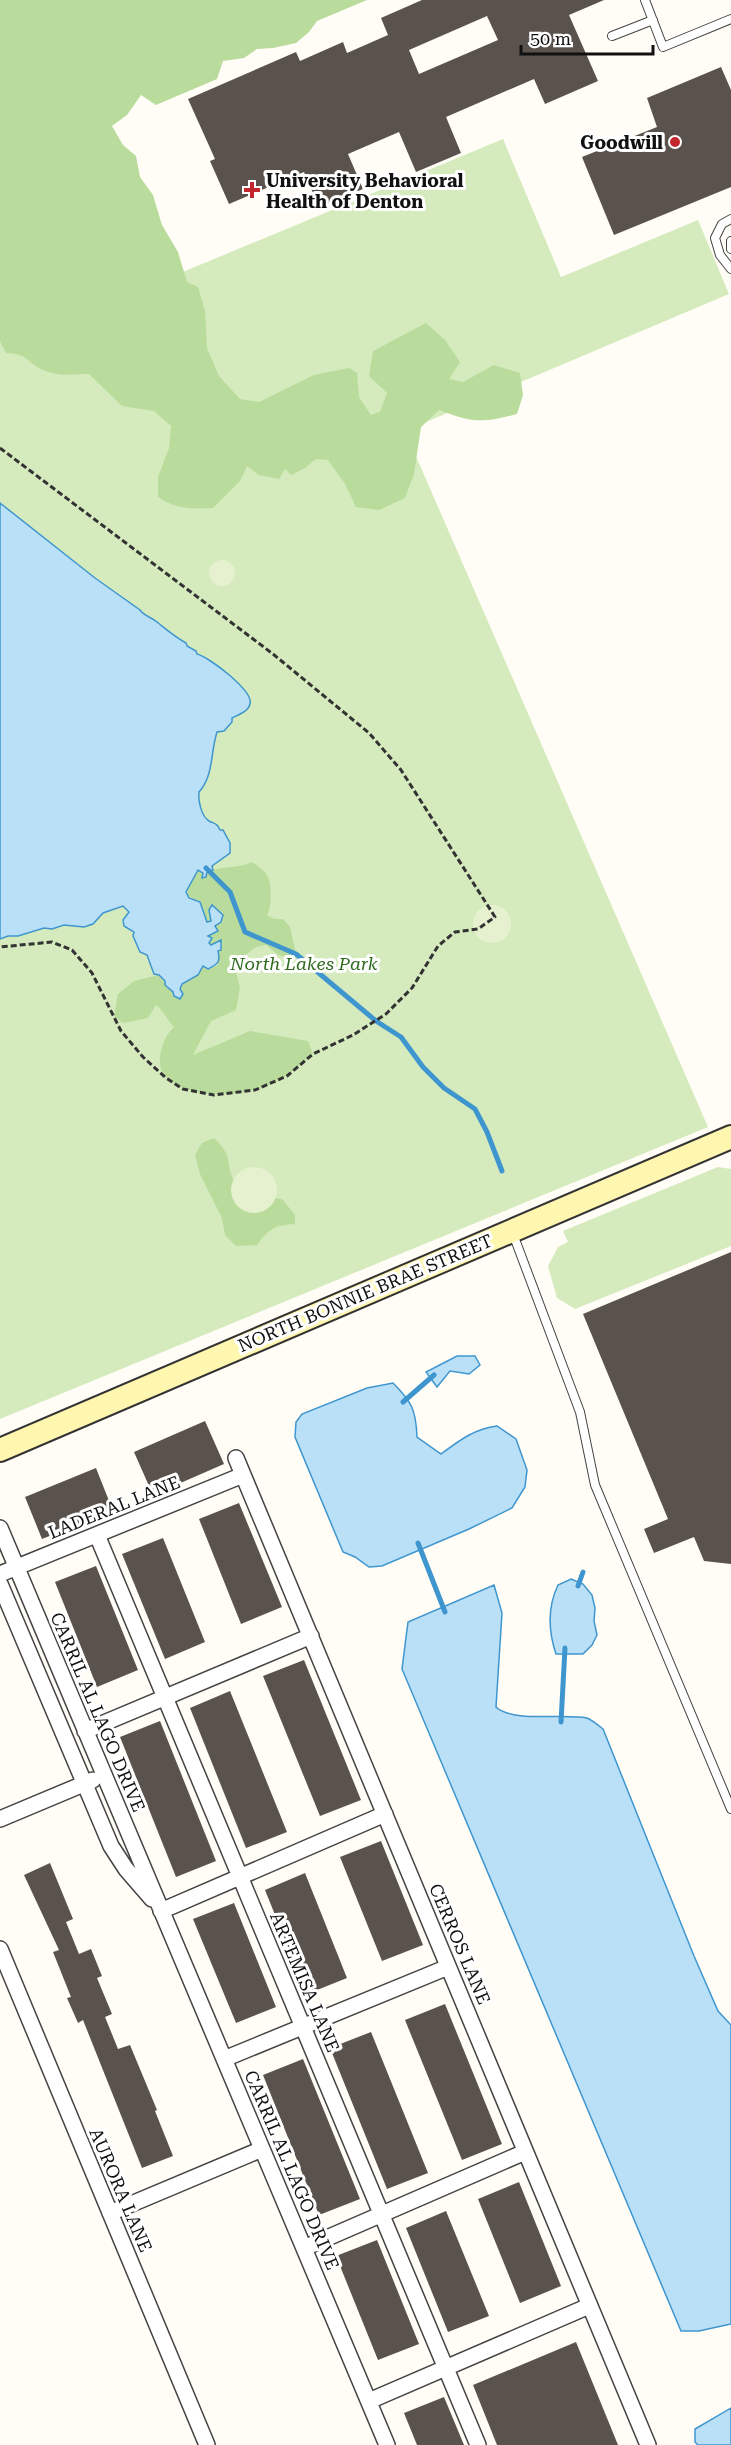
<svg xmlns="http://www.w3.org/2000/svg" width="731" height="2445" viewBox="0 0 731 2445" font-family="'Roboto Serif',serif">
  <style>
    .green { fill: #d5ebbd }
    .forest { fill: #b9dc9c }
    .pitch { fill: #e6f2cf }
    .water { fill: #b9e0f7; stroke: #3f96cf; stroke-width: 1.5 }
    .lines { fill: none; stroke-linecap: round; stroke-linejoin: round }
    .stream { stroke: #3f96cf; stroke-width: 5 }
    .building { fill: #5a524d; fill-rule: evenodd }
    .service-casing { stroke: #444; stroke-width: 10 }
    .minor-casing { stroke: #444; stroke-width: 18 }
    .secondary-casing { stroke: #333; stroke-width: 26 }
    .path { stroke: #333; stroke-width: 3; stroke-dasharray: 6 3; stroke-linecap: butt }
    .service { stroke: #fff; stroke-width: 8 }
    .minor { stroke: #fff; stroke-width: 15 }
    .secondary { stroke: #fff6b0; stroke-width: 22 }
    .poi-dot { fill: #c4262e; stroke: #fff; stroke-width: 2 }
    .labels { text-anchor: middle; dominant-baseline: central; stroke-width: 6; stroke-linejoin: round; paint-order: stroke }
    .poi-label { font-size: 18px; font-weight: bold; fill: #111; stroke: #fff; text-anchor: end }
    .park-label { font-size: 18px; font-style: italic; fill: #2f6b1f; stroke: #fff }
    .street-label { font-size: 18px; fill: #111; stroke: #fff }
  </style>
  <rect width="100%" height="100%" fill="#fffdf5"/>
  <path class="green" d="M0,0L89,107L161,281L503,139L561,277L698,220L729,294L405,431L708,1127L0,1419Z
    M718,1167L731,1169V1246L575,1309L557,1298L548,1266L558,1247L568,1242L563,1231Z"/>
  <path class="forest" d="M0,0H367L317,21L309,32L296,43L273,48L257,49L244,58L223,61L217,79L156,105L141,95L127,115L112,126L123,145L136,156L140,177L153,195L162,225L178,252L187,282L198,287L205,311L207,348L219,376L240,399L259,402L314,375L349,368L357,373L359,397L371,415L380,412L387,393L369,376L373,351L426,323L445,340L460,362L449,379L463,382L494,365L520,373L523,395L517,414C482,423 473,423 439,410L421,427L414,474L405,498L379,510L356,507L345,484L328,460L316,459L305,468L291,475L285,469L279,479L259,475L247,466L240,481L213,508C193,509 175,509 158,497V477L169,448L171,426L154,411L122,406L89,374C73,374 58,377 43,370C25,362 30,354 6,353L0,341Z
    M252,862C258,866 267,872 269,880C271,889 272,908 267,915L274,919H283L290,927L296,954L289,958L278,955L266,945L256,947L242,958L236,972L240,987L236,1010L211,1021L193,1055L250,1031L308,1041L313,1054C296,1069 277,1085 254,1090C226,1098 149,1097 161,1051C164,1040 166,1035 174,1027C167,1020 164,1011 156,1005L148,1018L123,1023L114,1016L118,994L134,981L158,975L173,992L174,996L180,998L183,994L180,989L181,984L192,979L203,966L206,969L217,966L219,961L218,941L212,945L209,943L212,939L208,936L217,932L215,926L222,920L223,915L211,905V921H207L200,902L188,896L187,887L198,870L203,873L202,877C215,864 235,870 252,862Z
    M214,1138C235,1158 224,1162 235,1183L272,1198L282,1199L295,1215V1224C274,1225 269,1229 257,1245L236,1246L225,1235L222,1218L200,1174L195,1155L202,1143Z"/>
  <path class="pitch" d="M209 573a13 13 0 1 1 26 0a13 13 0 1 1-26 0Z
    M473 924a19 19 0 1 1 38 0a19 19 0 1 1-38 0Z
    M231 1190a23 23 0 1 1 46 0a23 23 0 1 1-46 0Z"/>
  <path class="water" d="M0,503L95,578L140,610C144,616 151,617 157,622C167,630 175,637 186,643L187,646L196,651L197,654C209,657 254,691 250,704C248,712 238,715 232,718V722L224,731L217,732C210,754 214,775 199,792C198,800 201,816 209,821C215,824 217,823 220,830H223L230,843V853L212,866L213,870L207,872L206,877L202,878L203,873L198,870L186,892L189,898L200,902L207,922L211,921L209,910L212,905L223,915L221,922L215,926L218,931L208,936L212,938L209,943L211,945L221,940V950L218,951C221,963 217,964 208,969L203,966L198,975L182,984L180,989L183,994L180,999L174,996L173,992L165,985V981L159,975L154,974L147,955L140,952L133,936L134,932L124,926L123,920L129,912L123,906L103,913L93,924L84,927L64,925L52,929L44,928L18,936H8L0,939Z
    M457,1356H475L480,1365L469,1374L450,1371L437,1387L426,1372Z
    M393,1383C412,1402 416,1410 417,1437L441,1454C460,1440 474,1429 497,1426L516,1439L527,1470L525,1487L512,1508L469,1529L382,1566L369,1567L355,1557L343,1552L295,1437L296,1422L302,1414L367,1388Z
    M571,1579L583,1584L592,1595L595,1608L594,1621L597,1635L592,1645L583,1654H556C548,1630 547,1608 558,1585Z
    M494,1585L502,1613L496,1707C513,1723 564,1713 587,1718C592,1720 598,1725 603,1729L694,1956L718,2011L731,2025V2324L699,2331H681L402,1669L408,1622Z
    M731,2408V2445H698L695,2442V2429Z"/>
  <g class="lines">
    <path class="stream" d="M206,868L230,892L245,932L296,954L376,1021L401,1037L423,1067L444,1088L475,1109L487,1132L502,1171
      M403,1402L434,1375
      M418,1543L445,1612
      M578,1586L583,1572
      M561,1722L565,1648"/>
  </g>
  <path class="building" d="M422,0H604L569,15L598,81L545,104L534,79L446,117L461,153L416,172L399,132L348,154L363,189L319,207L304,172L229,204L210,161L215,159L188,99L296,52L300,61L343,42L347,53L388,35L381,18ZM487,16L498,40L419,74L409,50Z
    M721,67L731,90V187L614,235L582,157L657,127L647,98Z
    M731,1252V1564L704,1561L694,1537L654,1553L644,1529L668,1519L583,1314Z
    M205,1421L224,1464L153,1495L134,1452Z
    M96,1468L113,1511L42,1539L25,1497Z
    M239,1503L282,1607L241,1624L199,1519Z
    M163,1538L205,1642L165,1659L122,1554Z
    M96,1566L138,1670L97,1687L55,1582Z
    M304,1660L361,1800L320,1816L263,1676Z
    M230,1691L287,1832L246,1848L190,1708Z
    M160,1721L216,1861L176,1877L120,1737Z
    M381,1841L423,1945L382,1961L340,1857Z
    M50,1863L73,1919L66,1922L79,1954L91,1949L102,1976L97,1978L112,2014L105,2017L118,2049L130,2045L157,2110L155,2111L173,2156L142,2168L83,2020L78,2023L67,1998L71,1997L53,1952L59,1950L24,1875Z
    M305,1873L347,1978L307,1994L265,1890Z
    M234,1903L276,2007L236,2023L193,1919Z
    M445,2004L502,2144L462,2160L405,2020Z
    M371,2032L428,2173L387,2189L330,2048Z
    M303,2059L360,2199L319,2215L263,2075Z
    M519,2182L561,2286L520,2303L478,2199Z
    M446,2211L489,2316L448,2332L406,2228Z
    M377,2240L419,2344L378,2360L336,2256Z
    M576,2342L618,2445H497L473,2385Z
    M444,2397L464,2445H417L404,2413Z"/>
  <g class="lines">
    <defs>
      <path id="service" d="M645,0L663,47L731,19
        M612,36L653,20
        M731,219L722,224L715,238L720,255L731,269
        M731,241V249
        M513,1234L580,1412L595,1485L731,1809"/>
      <path id="minor" d="M236,1458L648,2445
        M0,1528L387,2445
        M97,1535L478,2445
        M0,1574L243,1475
        M0,1584L111,1846L126,1869L152,1899
        M85,1731L311,1636
        M0,1819L93,1780
        M161,1911L385,1814
        M0,1949L207,2445
        M224,2059L448,1967
        M110,2213L262,2149
        M304,2248L525,2152
        M369,2401L589,2306"/>
      <path id="secondary" d="M0,1450L731,1137"/>
    </defs>
    <use href="#service" class="service-casing"/>
    <use href="#minor" class="minor-casing"/>
    <use href="#secondary" class="secondary-casing"/>
    <path class="path" d="M0,448L273,654L369,733L401,770L495,917L478,929L455,932L438,946L412,988L386,1014L353,1035L313,1054L287,1076L255,1090L214,1095L183,1089L166,1078L143,1057L121,1031L92,973L72,950L52,942L0,947"/>
    <use href="#service" class="service"/>
    <use href="#minor" class="minor"/>
    <use href="#secondary" class="secondary"/>
  </g>
  <g class="poi-dot">
    <circle cx="675" cy="142" r="6"/>
    <path d="M249 181h6v6h6v6h-6v6h-6v-6h-6v-6h6z"/>
  </g>
  <g class="labels">
    <g class="poi-label">
      <text x="663" y="142">Goodwill</text>
      <text x="266" y="180" text-anchor="start">University Behavioral<tspan x="266" dy="21">Health of Denton</tspan></text>
    </g>
    <g class="park-label">
      <text x="304" y="963">North Lakes Park</text>
    </g>
    <g class="street-label">
      <text transform="translate(365 1293) rotate(-23)">NORTH BONNIE BRAE STREET</text>
      <text transform="translate(114 1507) rotate(-22)">LADERAL LANE</text>
      <text transform="translate(98 1712) rotate(67)">CARRIL AL LAGO DRIVE</text>
      <text transform="translate(460 1944) rotate(67)">CERROS LANE</text>
      <text transform="translate(305 1982) rotate(67)">ARTEMISA LANE</text>
      <text transform="translate(292 2170) rotate(67)">CARRIL AL LAGO DRIVE</text>
      <text transform="translate(121 2190) rotate(67)">AURORA LANE</text>
    </g>
  </g>
  <path d="M521 45v9h132v-9" fill="none" stroke="#111111" stroke-width="3"/>
  <text x="530" y="45" font-size="18" fill="#111111" stroke="#ffffff" stroke-width="4.5" paint-order="stroke">50 m</text>
</svg>
